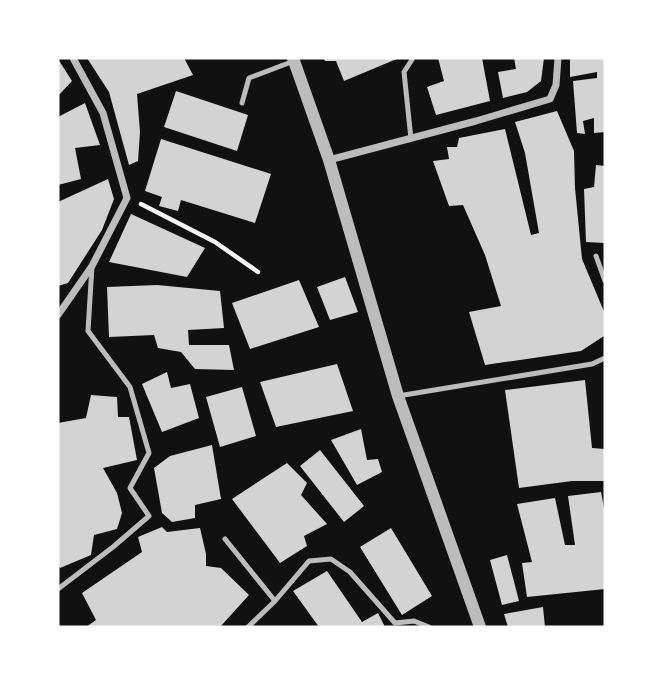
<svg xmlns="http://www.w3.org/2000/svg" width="663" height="685" viewBox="0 0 663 685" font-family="'Public Sans',sans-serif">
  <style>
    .building { fill: #d3d3d3 }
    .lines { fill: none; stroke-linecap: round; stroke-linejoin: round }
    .path { stroke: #f5f5f5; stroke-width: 4.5 }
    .service { stroke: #bcbcbc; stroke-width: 5 }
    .minor { stroke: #bcbcbc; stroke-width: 7 }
    .tertiary { stroke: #bcbcbc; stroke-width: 12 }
  </style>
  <rect width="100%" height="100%" fill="#111"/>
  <path class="building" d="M87,58H184L193,75L137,94L140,132L138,161L129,165L109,92Z
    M324,58H399L344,81L336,61H325Z
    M438,58H482L490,101L436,115L427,87L444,81Z
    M514,58H544L541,81L527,92L503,98L498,72L516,69Z
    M570,58H605V132L594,133V118L583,121L585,134L577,133L573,81L597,78V72L570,77Z
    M58,59L72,81L58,96Z
    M176,91L248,115L237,151L164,127Z
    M85,103L100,145L75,148L81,179L58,185V117Z
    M557,111L574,151L575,188L582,259L605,314L604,336L581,351L485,365L469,312L501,306L485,255L463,205L449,206L433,161L449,159L447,147H457L459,138L505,129L531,235L539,233L525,153L515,122Z
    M161,139L271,174L255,223L181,200L178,211L159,206L162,197L145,191Z
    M596,165L605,166V243L586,242L584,189L594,187Z
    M108,179L114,199L102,230L68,283L58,286V202Z
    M131,214L205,248L187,277L109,262Z
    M345,277L358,312L330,320L317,287Z
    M299,280L319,327L250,349L232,303Z
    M157,285L220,291L224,328L188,330L189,345H229L234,370L195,369L181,352L158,348L154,335L109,337L107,287Z
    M337,364L353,411L276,427L260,382Z
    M167,372L171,388L190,384L199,418L162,432L142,384Z
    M585,380L592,448L605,449V481H572L519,488L505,390Z
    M242,387L256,436L220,447L206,397Z
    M91,395L117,397L118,417H129L137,460L103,468L117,493L122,513L117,529L94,535L91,555L60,568L58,564V423L86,418Z
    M361,429L367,460L378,459L382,472L357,485L331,440Z
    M212,445L221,499L195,505V518L172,522L162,513L154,468L170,456Z
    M320,450L364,506L344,522L300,466Z
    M287,463L307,483L301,495L327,524L304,536L307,546L280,563L232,499Z
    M601,492L605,513V589L527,597L522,563L532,562L517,504L555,498L565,545H575L568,496Z
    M162,527L167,532L200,528L206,554V566L221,568L249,595L220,627H86L96,620L82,593L142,552L138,537Z
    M391,528L432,596L402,615L360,547Z
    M507,555L519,601L502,605L490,560Z
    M327,571L362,622L378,613L385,627H319L293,591Z
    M543,607L545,627H508L504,614Z"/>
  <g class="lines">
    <path class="path" d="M141,204L215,242L258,272"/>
    <path class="service" d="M242,103L249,78L294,61
      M411,139L404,72L413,58
      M596,256L605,281
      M398,396L592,364L605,358
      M225,539L275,601L248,627
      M58,589L113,547L149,516L130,488L149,453L130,387L88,331L92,266
      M275,601L309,561L331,559L350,572L395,623L414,621L429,627"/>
    <path class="minor" d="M329,160L476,121L550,99L556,85L558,58
      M58,315L92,266L127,198L103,113L73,58"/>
    <path class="tertiary" d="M293,58L329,160L398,396L480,627"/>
  </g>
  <rect width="663" height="685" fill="none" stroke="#ffffff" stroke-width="119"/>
</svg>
